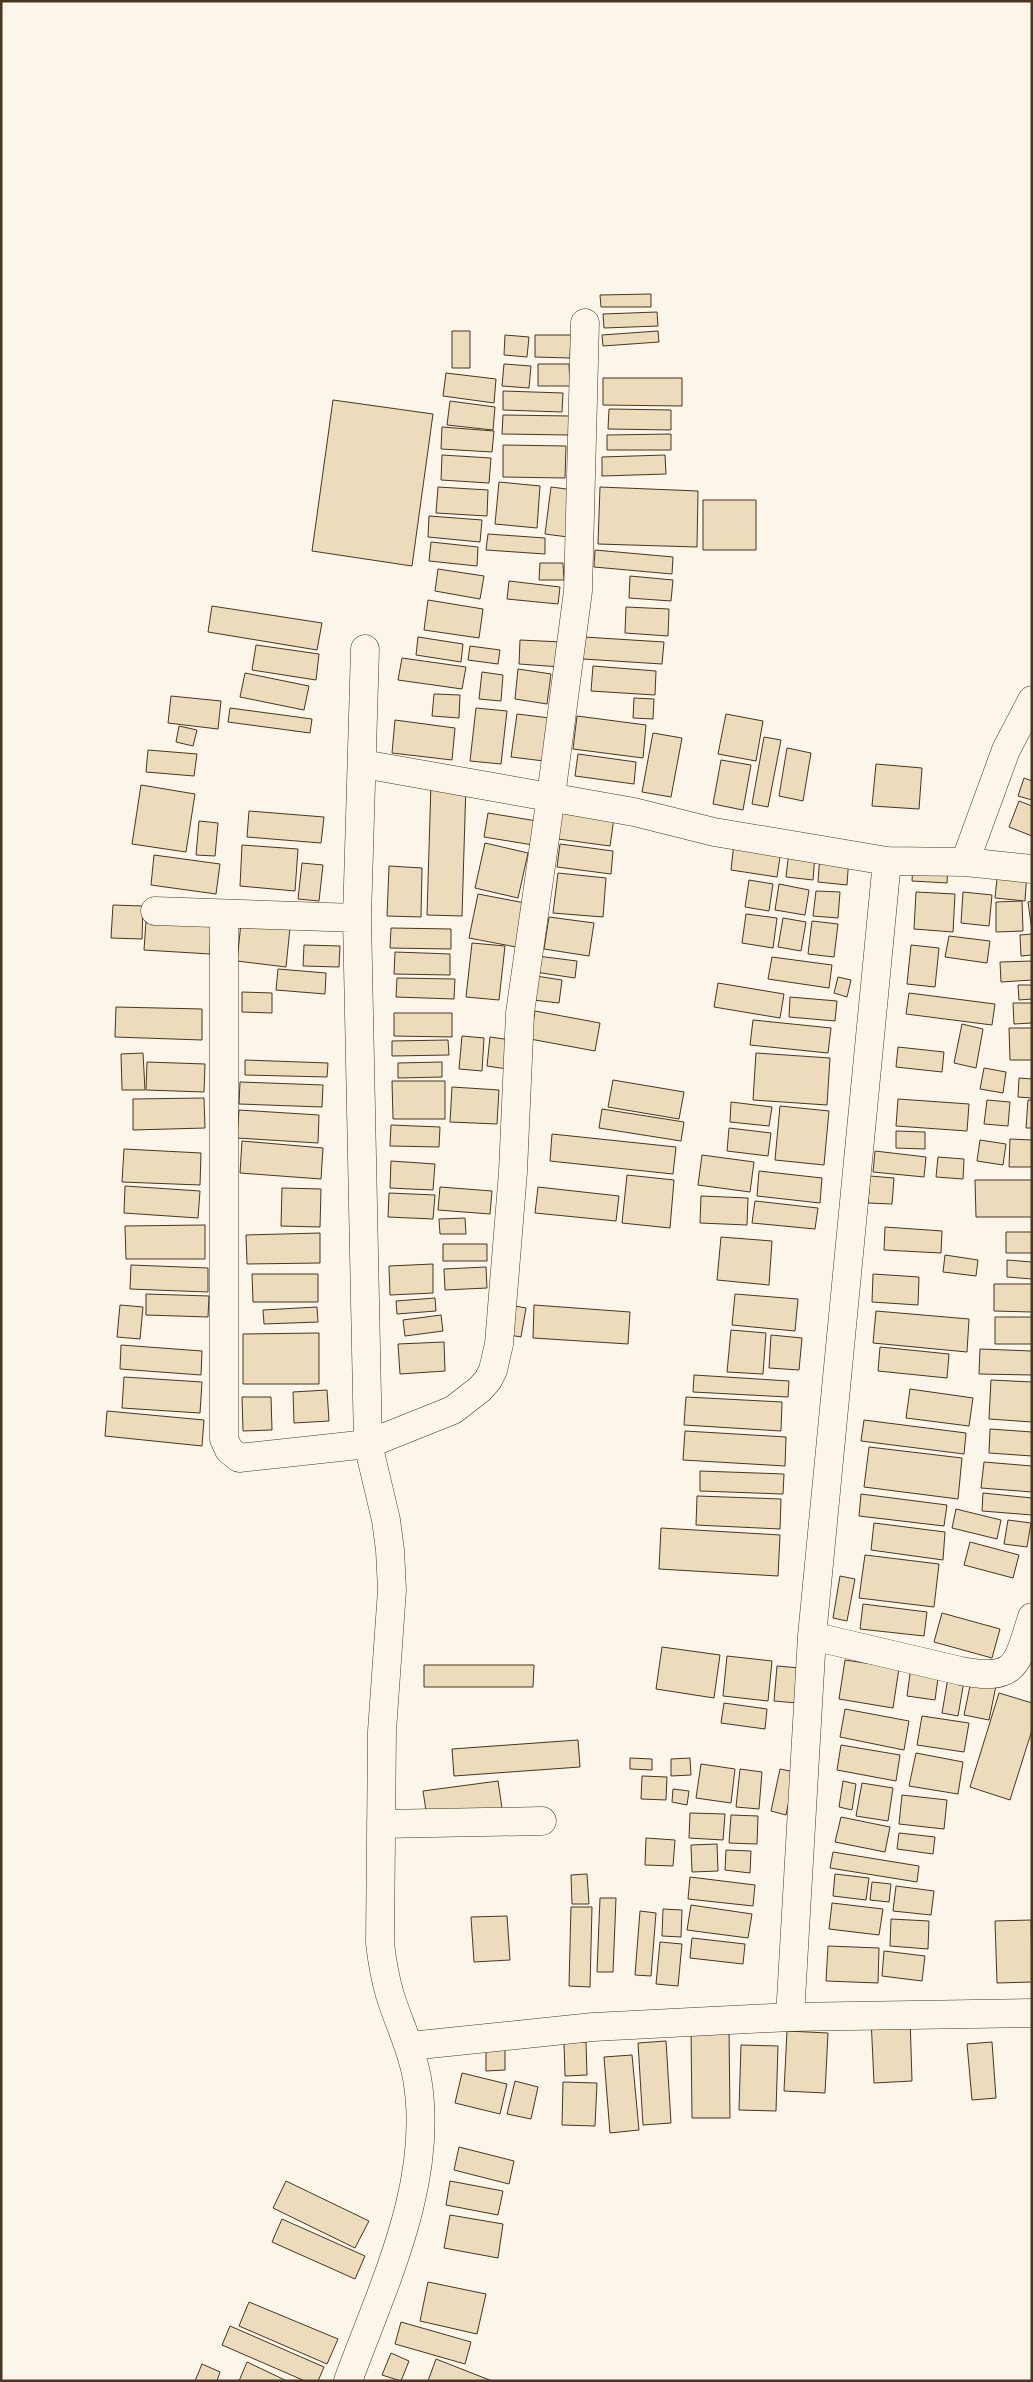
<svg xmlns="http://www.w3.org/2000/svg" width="1033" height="2382" viewBox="0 0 1033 2382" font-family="'Sofia Sans Condensed',sans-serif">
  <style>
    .building { fill: #ecdcbc; stroke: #4a3520 }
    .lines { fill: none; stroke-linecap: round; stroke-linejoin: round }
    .street-casing { stroke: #4a3520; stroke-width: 29 }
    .street { stroke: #fbf6e9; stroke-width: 28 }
  </style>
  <rect width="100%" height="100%" fill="#fbf6e9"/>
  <path class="building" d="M651,294V307H601L600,295Z
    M657,312L658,326L604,328L603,314Z
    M452,331H470V368H452Z
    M658,331L659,342L603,346L602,335Z
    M505,335L529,337L527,357L504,355Z
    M535,335H571L570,358L535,357Z
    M504,364L531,366L529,388L502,386Z
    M538,364H569L570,386H538Z
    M446,373L496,379L494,403L443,396Z
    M603,378H682V406L603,405Z
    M503,391L563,393L562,412L503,410Z
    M333,400L433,414L412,566L312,551Z
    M450,401L495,407L493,430L447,425Z
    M609,409L671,410V430L608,429Z
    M503,415L569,416V435L502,434Z
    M442,427L494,431L492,452L441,449Z
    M671,434V450H607V435Z
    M503,445L566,446L565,478L503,477Z
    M442,455L491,458L489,483L441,480Z
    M665,455L666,474L602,476V457Z
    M499,482L540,486L537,528L495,524Z
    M438,487L488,490L487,516L436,513Z
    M551,487L574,490L568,537L545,534Z
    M600,487L698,491L697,547L598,544Z
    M703,500H756V550H703Z
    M429,516L482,520L480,542L428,537Z
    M488,534L545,538V554L486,550Z
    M431,542L478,547L477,566L429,561Z
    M595,550L673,557L672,574L594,567Z
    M540,563H563L564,580H539Z
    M438,569L484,576L480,599L435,591Z
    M630,576L673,580L671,601L629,598Z
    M509,581L560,587L558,604L507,599Z
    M428,600L483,609L479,638L424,630Z
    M212,606L322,623L317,650L208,632Z
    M626,607L669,609L668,636L625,633Z
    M418,637L463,644L461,662L416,655Z
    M584,637L664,642L662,664L583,659Z
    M520,640L562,642L561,667L519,664Z
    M256,645L319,654L316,680L252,670Z
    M470,646L500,650L498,664L468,660Z
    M402,658L466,667L462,689L398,680Z
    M593,666L656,671L655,695L591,691Z
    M518,669L551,674L547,704L515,699Z
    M482,672L503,675L501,701L479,699Z
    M245,673L309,686L304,710L240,697Z
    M434,694L460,695L459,718L432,716Z
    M171,696L221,701L218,729L168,723Z
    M634,698L654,699L653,719L633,718Z
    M230,708L312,719L310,733L228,722Z
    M476,708L507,711L501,764L470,761Z
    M517,714L550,718L544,761L511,757Z
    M726,714L763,721L756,761L718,754Z
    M577,716L646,725L643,758L573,749Z
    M395,720L455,728L452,760L392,753Z
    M179,726L197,730L193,746L176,742Z
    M653,733L682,738L671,797L642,792Z
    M764,737L781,740L768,807L752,804Z
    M787,748L811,753L803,801L779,796Z
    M148,750L197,754L194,776L146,772Z
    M578,754L636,762L634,784L575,776Z
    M721,760L751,765L743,810L713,804Z
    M876,764L922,768L919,809L872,806Z
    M1024,778L1032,781V800L1018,796Z
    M431,783H466L462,916L427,915Z
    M141,785L195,794L186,852L132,844Z
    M1019,801L1032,806V836L1009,827Z
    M563,803L615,811L610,846L558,839Z
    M249,811L324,817L321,843L247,837Z
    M488,813L537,821L533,845L484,837Z
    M199,821L218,823L215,856L196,855Z
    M485,843L528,853L518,898L475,888Z
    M734,843L781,850L777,877L731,870Z
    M560,844L613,851L611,874L557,867Z
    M242,845L298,849L295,891L240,886Z
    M789,851L815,854L813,880L786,877Z
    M820,853L849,856L847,885L818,882Z
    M154,855L220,864L216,894L151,885Z
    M302,863L323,865L319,901L298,899Z
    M913,864L948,866L947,883L912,881Z
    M389,866L422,868L421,917L387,916Z
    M998,869L1027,871L1025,901L995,898Z
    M558,873L606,878L603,917L553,913Z
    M749,880L773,884L769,911L745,907Z
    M779,884L809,890L805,915L775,910Z
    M816,891L840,892L838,918L813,916Z
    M916,892L955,894L953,932L914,929Z
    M963,892L992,895L989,926L961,923Z
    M478,894L525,903L516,947L469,938Z
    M1022,901L1023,931L996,932V902Z
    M1032,901V931L1028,902Z
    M113,905L143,906L142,939L111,938Z
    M746,914L777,918L773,948L742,943Z
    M549,917L594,923L589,956L544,949Z
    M783,918L806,922L801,951L778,947Z
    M146,921L211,925L210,954L144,950Z
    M812,921L838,924L834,957L808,954Z
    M241,923L290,928L286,967L237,961Z
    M391,928L451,929V949L390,948Z
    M1032,934V955L1021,956L1020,935Z
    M949,936L990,941L987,963L945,957Z
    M472,943L505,946L499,1000L466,997Z
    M304,945L340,946L339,967L303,966Z
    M911,945L939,948L935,987L907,984Z
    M395,952L450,954V975L394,974Z
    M537,956L577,961L575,978L535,972Z
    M772,957L832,965L829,988L768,979Z
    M1032,961V980L1001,982L1000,962Z
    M278,969L326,973L325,994L276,990Z
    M536,976L562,980L559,1003L533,1000Z
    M838,977L851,980L847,997L834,993Z
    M397,978L455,979L454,999L396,997Z
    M718,983L784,994L780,1018L714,1007Z
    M1018,985H1032V999L1019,1000Z
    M242,992L272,993V1013L242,1012Z
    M909,993L995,1004L992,1025L906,1014Z
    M790,997L837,1001L835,1021L789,1017Z
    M1013,1003H1032V1023L1014,1024Z
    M116,1007L202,1009V1040L115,1037Z
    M535,1011L600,1023L595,1051L530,1039Z
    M394,1013H452V1037L394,1036Z
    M753,1020L831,1028L828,1053L750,1045Z
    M962,1024L983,1029L976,1068L954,1063Z
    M1009,1028H1032V1060H1010Z
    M462,1036L484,1038L482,1071L459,1069Z
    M490,1037L511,1040L507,1069L487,1066Z
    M448,1040L449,1055L392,1056V1041Z
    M898,1047L944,1052L942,1072L896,1067Z
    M143,1053L145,1090H122L121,1054Z
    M756,1053L830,1058L827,1105L753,1100Z
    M245,1060L328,1063L327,1077L245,1075Z
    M147,1062L205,1064L204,1092L146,1090Z
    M442,1062V1077L398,1078V1063Z
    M984,1068L1006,1072L1003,1093L980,1089Z
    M1019,1078L1032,1079V1098L1018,1097Z
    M613,1080L684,1092L679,1119L608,1107Z
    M392,1081H445V1119H393Z
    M240,1082L323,1085L322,1107L239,1104Z
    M452,1087L499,1090L497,1124L450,1122Z
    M204,1098L205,1128L133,1130V1099Z
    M898,1099L969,1104L967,1131L896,1126Z
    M987,1100L1010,1102L1008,1126L984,1124Z
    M1028,1100H1032V1128H1026Z
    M731,1102L772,1107L769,1126L730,1122Z
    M780,1106L829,1111L824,1165L775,1160Z
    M602,1109L684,1122L681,1141L599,1128Z
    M239,1110L319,1115L318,1143L237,1138Z
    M391,1125L440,1127L439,1147L390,1146Z
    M729,1128L771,1133L768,1156L727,1151Z
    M896,1131L925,1132V1149L896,1148Z
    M552,1134L676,1147L673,1174L550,1161Z
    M1010,1139L1032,1140V1167H1009Z
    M980,1140L1006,1144L1003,1165L977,1161Z
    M242,1141L323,1148L321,1179L240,1173Z
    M124,1149L201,1153L200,1185L122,1182Z
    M875,1151L926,1157L924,1177L873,1172Z
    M702,1155L754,1162L750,1192L698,1185Z
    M938,1157L964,1159L963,1179L936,1177Z
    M391,1161L435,1164L433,1190L390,1188Z
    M759,1171L822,1178L820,1203L757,1196Z
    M627,1175L674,1180L670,1228L622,1223Z
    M870,1176L894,1178L892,1204L868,1203Z
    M975,1180H1032V1217H976Z
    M125,1186L200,1191L198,1218L124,1213Z
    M440,1187L492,1191L490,1214L438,1210Z
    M538,1187L619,1196L616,1221L535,1213Z
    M282,1188L321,1189L320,1227L281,1226Z
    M389,1193L435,1195L433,1219L388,1217Z
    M701,1196L748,1198L747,1225L700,1223Z
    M755,1201L818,1208L815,1229L752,1223Z
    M465,1218L466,1234H440L439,1219Z
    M205,1225V1259H126L125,1226Z
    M885,1227L942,1231L941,1253L884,1250Z
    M1006,1232H1032V1253H1006Z
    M320,1233V1263L247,1264L246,1235Z
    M721,1237L772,1241L769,1285L717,1280Z
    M443,1244H487V1261H443Z
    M945,1255L978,1260L976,1276L943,1272Z
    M1007,1260L1032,1262V1279L1007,1277Z
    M433,1264V1293L390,1295L389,1266Z
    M131,1265L208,1268V1292L130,1289Z
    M486,1267L487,1288L445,1290L444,1269Z
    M252,1274H318V1302H253Z
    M873,1274L919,1277L918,1305L872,1302Z
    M994,1284H1032V1312L994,1311Z
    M146,1294L209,1296L208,1317L146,1315Z
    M735,1294L798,1299L795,1331L732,1325Z
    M435,1298L436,1311L397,1314L396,1301Z
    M120,1305L143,1307L140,1339L117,1337Z
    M509,1305L526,1308L521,1337L504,1334Z
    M534,1305L630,1312L628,1344L533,1338Z
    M317,1307L318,1322L264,1324L263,1310Z
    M876,1311L969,1319L967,1352L873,1343Z
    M441,1315L443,1331L405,1336L403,1320Z
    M995,1317H1032V1344H995Z
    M731,1330L766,1333L763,1374L727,1372Z
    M319,1333V1384H243V1334Z
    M771,1335L802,1338L799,1370L769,1368Z
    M444,1342L445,1371L400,1374L398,1344Z
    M121,1345L202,1351L201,1375L120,1369Z
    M880,1347L949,1354L947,1378L878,1371Z
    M980,1349L1032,1351V1375L979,1374Z
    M694,1375L789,1381L788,1397L693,1392Z
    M124,1377L202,1382L200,1413L122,1408Z
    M991,1380L1032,1382V1422L989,1419Z
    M910,1389L973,1398L969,1426L906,1418Z
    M327,1390L329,1421L294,1423L293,1392Z
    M242,1397H271L272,1430L243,1431Z
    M686,1397L782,1402L781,1431L684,1425Z
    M107,1411L204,1420L202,1446L105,1436Z
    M864,1420L966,1433L964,1454L861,1441Z
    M990,1429L1032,1432V1456L989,1453Z
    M685,1431L786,1437L785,1466L683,1460Z
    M869,1447L962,1458L958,1499L864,1487Z
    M984,1462L1032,1466V1492L981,1488Z
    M700,1471L784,1474L783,1494L700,1491Z
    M983,1493L1032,1498V1515L982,1511Z
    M861,1494L947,1505L944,1526L859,1516Z
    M697,1496L781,1499L780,1529L696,1525Z
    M956,1509L1001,1520L997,1539L952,1528Z
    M1008,1520L1031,1523L1027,1547L1004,1544Z
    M874,1523L945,1532L943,1560L871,1550Z
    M661,1528L780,1535L778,1576L659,1569Z
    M970,1542L1019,1555L1013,1578L964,1565Z
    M865,1555L939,1564L934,1607L859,1598Z
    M840,1576L855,1579L847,1621L833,1618Z
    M863,1604L927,1612L924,1636L860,1629Z
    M942,1613L1000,1629L992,1658L934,1642Z
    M662,1647L720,1655L714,1698L656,1689Z
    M727,1656L772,1661L768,1701L723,1696Z
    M845,1660L899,1668L893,1708L839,1699Z
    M424,1665H534L533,1687H424Z
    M777,1666L800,1668L797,1703L774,1701Z
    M911,1667L939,1671L935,1700L907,1696Z
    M949,1672L965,1675L958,1716L942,1713Z
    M972,1676L997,1681L989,1720L964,1715Z
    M999,1693L1032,1703V1730L1010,1800L970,1787Z
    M724,1703L767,1709L765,1729L721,1723Z
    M845,1709L909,1721L904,1750L840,1737Z
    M922,1716L969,1723L964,1752L917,1745Z
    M578,1740L580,1767L454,1776L452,1749Z
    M841,1745L900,1755L896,1781L837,1770Z
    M916,1753L963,1762L958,1794L909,1786Z
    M630,1758L652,1759V1770L630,1769Z
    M690,1758L691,1775L671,1776V1759Z
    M701,1764L735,1769L731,1803L696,1798Z
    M740,1769L762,1772L759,1809L736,1807Z
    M780,1769L795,1772L786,1815L771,1811Z
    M642,1776L667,1777L666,1800L641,1799Z
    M498,1781L502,1808L427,1817L423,1791Z
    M843,1781L856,1784L852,1810L839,1807Z
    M862,1783L893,1788L888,1821L856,1816Z
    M673,1789L689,1791L687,1805L672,1802Z
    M902,1795L947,1800L944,1829L899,1824Z
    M690,1813L725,1814L723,1840L689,1838Z
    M731,1815L758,1816L757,1844L729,1843Z
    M841,1817L890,1827L885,1852L835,1842Z
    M899,1833L935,1837L933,1854L897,1849Z
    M646,1838L675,1840L673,1866L645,1865Z
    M717,1844L718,1871L692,1872L691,1845Z
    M726,1850L751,1851L750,1873L725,1870Z
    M833,1852L919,1866L917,1882L830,1868Z
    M587,1874L589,1904H572L571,1875Z
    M835,1874L869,1878L866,1900L833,1896Z
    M690,1877L755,1885L753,1906L688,1899Z
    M872,1882L891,1884L889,1902L870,1900Z
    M896,1886L934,1891L931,1915L893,1911Z
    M600,1898H616L613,1972H597Z
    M832,1903L883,1909L879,1935L829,1929Z
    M691,1905L752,1914L748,1938L687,1930Z
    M571,1907H592L590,1987L569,1986Z
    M663,1909L682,1910L681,1937L662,1936Z
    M640,1911L656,1913L651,1976L635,1975Z
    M507,1916L510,1960L474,1962L471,1917Z
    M891,1919L929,1921L928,1949L890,1946Z
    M1031,1920L1032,1982L997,1983L995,1921Z
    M692,1938L745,1944L743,1964L690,1958Z
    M660,1942L682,1944L678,1986L656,1984Z
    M828,1946L879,1948L878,1983L826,1981Z
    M884,1951L925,1956L922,1981L882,1976Z
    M910,2017L912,2081L874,2083L871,2018Z
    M691,2028H729L730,2118H692Z
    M787,2031L828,2033L825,2093L784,2091Z
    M486,2040H505V2070L486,2071Z
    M666,2041L671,2123L643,2125L638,2043Z
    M586,2042L587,2075L565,2076L564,2043Z
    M992,2042L996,2098L972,2100L967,2044Z
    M741,2045L778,2046L776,2111L739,2110Z
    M632,2055L639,2130L610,2133L604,2057Z
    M462,2073L507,2084L500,2114L455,2103Z
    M515,2081L538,2087L531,2119L507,2114Z
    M563,2082L597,2083L595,2126L562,2125Z
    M459,2147L514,2161L509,2184L454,2170Z
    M286,2181L369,2221L355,2248L273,2208Z
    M450,2181L503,2191L498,2215L446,2205Z
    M450,2215L503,2224L498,2258L444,2248Z
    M282,2219L365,2256L355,2279L272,2242Z
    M428,2282L486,2294L477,2334L420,2321Z
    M249,2302L338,2339L327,2364L239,2326Z
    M401,2322L471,2342L465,2364L395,2344Z
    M230,2326L324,2367L318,2381H305L222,2345Z
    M391,2353L409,2361L401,2381L382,2375Z
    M436,2359L492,2381H428Z
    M247,2362L287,2381H239Z
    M202,2364L220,2372L217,2381H195Z"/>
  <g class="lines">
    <defs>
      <path id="street" d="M363,764L634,812L714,832L887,861L965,862L1032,869
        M965,862L1006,750L1032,700
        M155,911L357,918
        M224,914V1439L229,1450L239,1458L368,1444L453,1410L480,1389L488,1380L493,1370L499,1344L513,1172L520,1013L551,796L578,591L585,323
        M812,1636L961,1671C1017,1682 1017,1664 1032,1617
        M381,1824L542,1821
        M790,2017L812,1636L887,861
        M410,2046L593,2027L790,2017L1032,2013
        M348,2381C383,2285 435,2182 417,2078C412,2049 399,2024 390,1995C385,1978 382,1961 380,1943L382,1731L392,1590L390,1550L386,1520L368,1444L357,918L365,649"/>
    </defs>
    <use href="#street" class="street-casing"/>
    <use href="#street" class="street"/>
  </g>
  <rect width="1033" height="2382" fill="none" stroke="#4a3520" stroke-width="5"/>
</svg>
